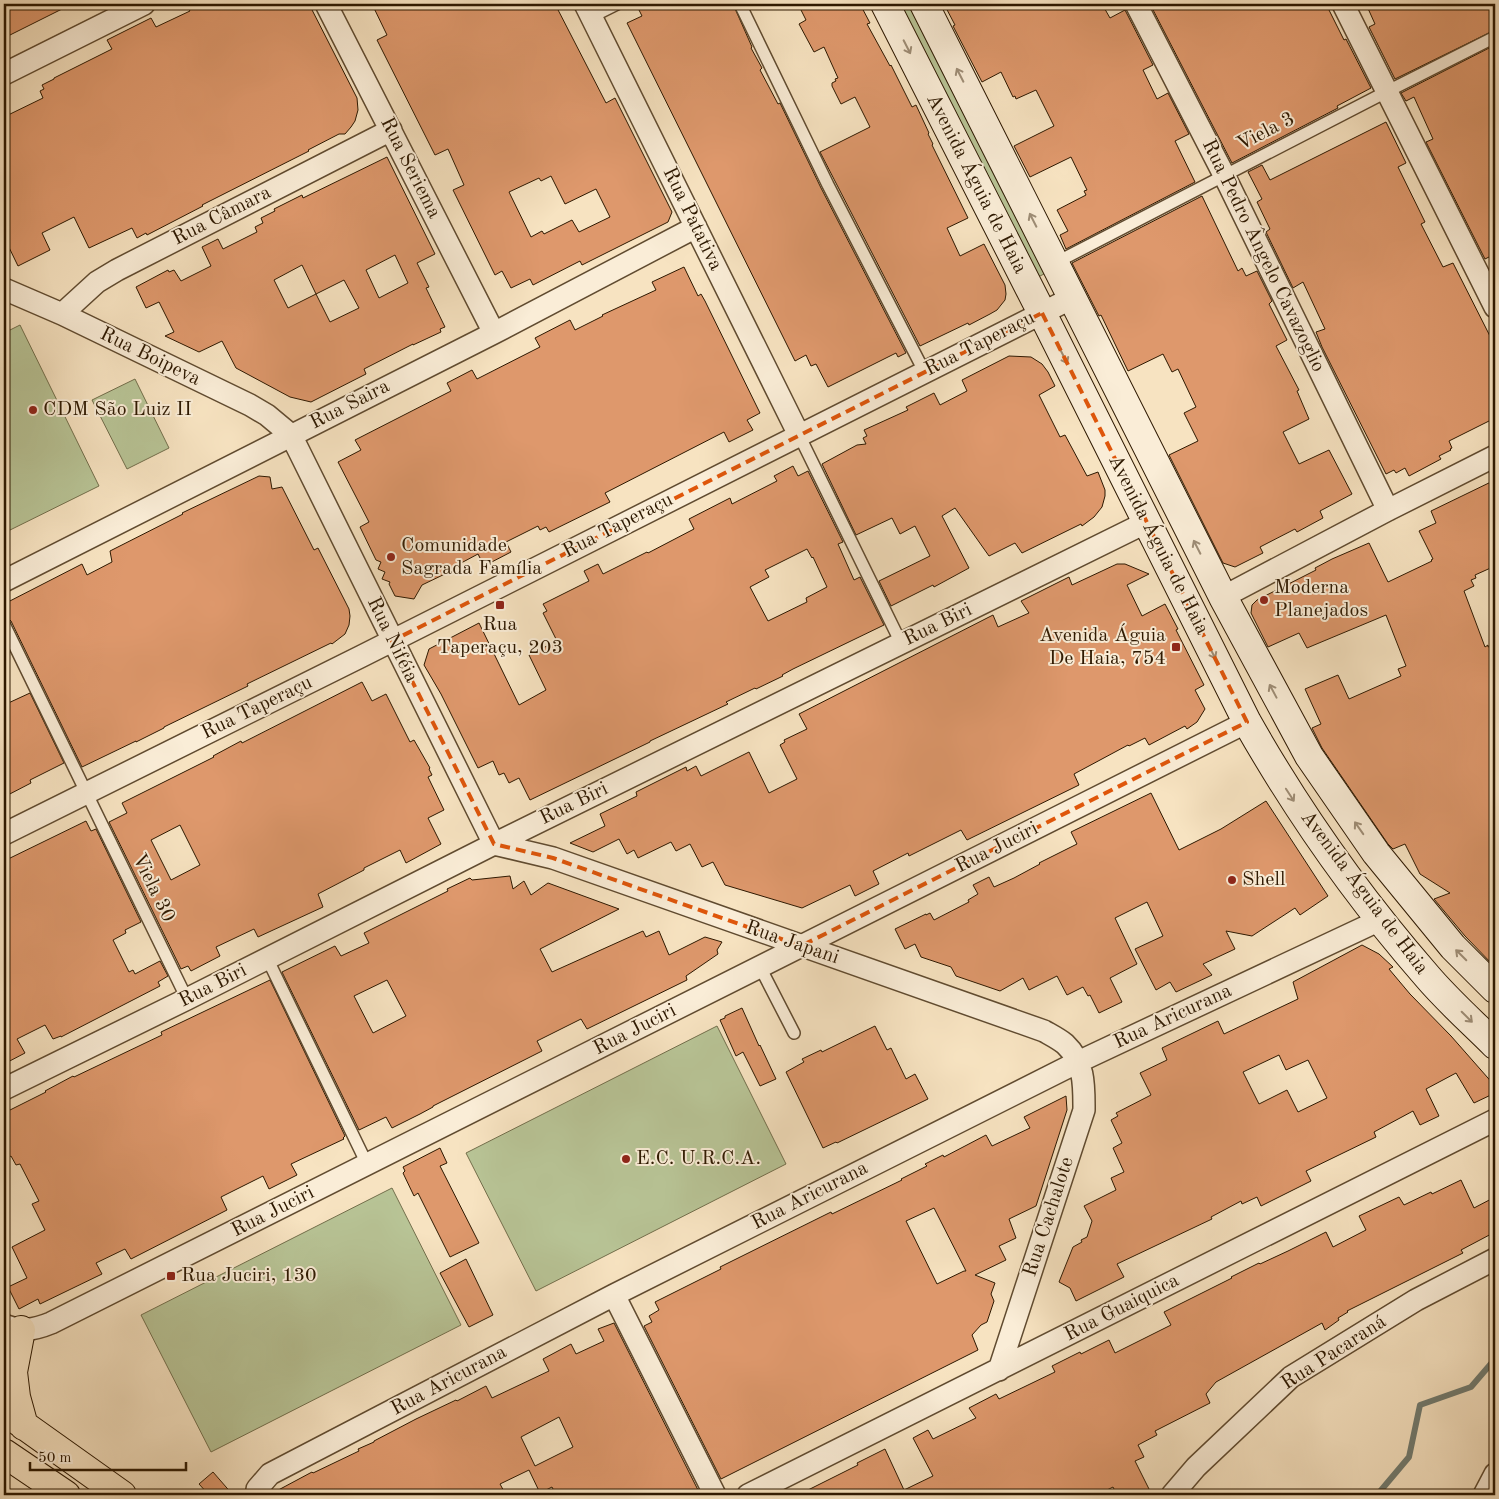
<svg xmlns="http://www.w3.org/2000/svg" width="1499" height="1499" viewBox="0 0 1499 1499" font-family="'Old Standard TT',serif">
  <style>
    .green { fill: #b8c496; stroke: #726e4b }
    .lines { fill: none; stroke-linecap: round; stroke-linejoin: round }
    .stream { stroke: #717b70; stroke-width: 6 }
    .building { fill: #de986c; stroke: #2d1800; fill-rule: evenodd }
    .service-casing { stroke: #604b30; stroke-width: 14 }
    .minor-casing { stroke: #604b30; stroke-width: 24 }
    .secondary-casing { stroke: #2d1800; stroke-width: 30 }
    .primary-casing { stroke: #2d1800; stroke-width: 30 }
    .service { stroke: #faedd7; stroke-width: 11 }
    .minor { stroke: #faedd7; stroke-width: 21 }
    .secondary { stroke: #faedd7; stroke-width: 28 }
    .primary { stroke: #f7e3c1; stroke-width: 28 }
    .oneway { stroke: #9e8d76 }
    .marked { fill: none; stroke: #df560b; stroke-width: 4; stroke-dasharray: 10 6; stroke-linejoin: round }
    .poi-dot { fill: #8f2418; stroke: #faedd7; stroke-width: 2 }
    .labels { text-anchor: middle; dominant-baseline: central; stroke-width: 4; stroke-linejoin: round; paint-order: stroke }
    .street-label { font-size: 20px; fill: #2d1800; stroke: #faedd7 }
    .poi-label { font-size: 20px; fill: #2d1800; stroke: #faedd7; text-anchor: start }
  </style>
  <rect width="100%" height="100%" fill="#f7e3c1"/>
  <filter id="stains"><feTurbulence type="fractalNoise" baseFrequency=".004" numOctaves="4"/><feColorMatrix values="0 0 0 0 .2 0 0 0 0 .09 0 0 0 0 .02 0 0 0 .5 -.17"/></filter>
  <radialGradient id="worn" r=".72"><stop offset=".6" stop-color="#630" stop-opacity="0"/><stop offset="1" stop-color="#630" stop-opacity=".3"/></radialGradient>
  <path class="green" d="M900,4H909L1046,273L1038,277Z
    M20,325L99,486L4,533V333Z
    M135,379L169,448L127,469L92,400Z
    M717,1026L786,1164L536,1291L466,1153Z
    M392,1188L461,1325L211,1452L141,1315Z"/>
  <g class="lines">
    <path class="stream" d="M1377,1495L1409,1457L1420,1405L1471,1387L1495,1359"/>
  </g>
  <path class="building" d="M4,4H72L4,38Z
    M197,4H309L357,98L358,110L355,121L351,127L345,134H339L308,150L309,151L202,205L203,206L147,235L146,233L137,238L132,228L89,248L74,217L42,233L50,250L18,266L4,237V117L43,98L40,91L44,89L42,85L54,79V78L112,49L107,40L151,18L156,27L190,11L188,8Z
    M372,4H555L606,103L615,98L672,212L668,222L582,265L580,261L533,285L530,279L511,288L502,271L495,275L453,190L464,185L448,149L435,155L377,40L387,35ZM551,176L565,204L596,189L610,217L579,232L572,220L544,234L542,231L531,237L509,192L539,178L541,181Z
    M636,4H733L752,47L751,48L762,68L760,70L778,104L780,103L821,188L906,353L898,357L896,353L828,387L816,364L811,366L806,355L795,361L627,23L642,16Z
    M798,4H860L870,23L867,24L890,66L891,65L912,107L916,105L929,133L928,134L933,144L932,145L968,218L947,228L960,256L984,244L1005,285L1006,294L1005,300L997,310L990,314L969,325L968,323L920,346L820,152L870,127L855,97L841,104L832,86V83L836,81L835,79L838,78L824,47L814,52L799,24L806,20Z
    M944,4H1102L1110,18L1125,10L1153,65L1143,70L1157,99L1168,93L1189,134L1175,141L1195,182L1066,249L1060,235L1068,231L1057,210L1086,195L1084,191L1087,190L1071,157L1030,177L1014,146L1054,126L1036,90L1016,99L1015,96L1013,97L1001,72L982,82L953,26L955,25Z
    M1150,4H1326L1344,40L1346,39L1371,88L1337,106L1338,108L1232,163Z
    M1366,4H1495V30L1395,79L1369,27L1375,24Z
    M1495,45V254L1485,259L1426,142L1433,139L1414,97L1406,101L1401,93Z
    M1386,122L1406,163L1398,167L1425,222L1421,224L1443,267L1453,263L1495,346V418L1449,441L1452,448L1450,449L1451,450L1439,456L1441,459L1409,476L1405,468L1396,473L1394,470L1386,474L1322,347L1316,332L1325,329L1303,282L1293,288L1266,232L1270,229L1257,202L1262,199L1248,172L1262,165L1270,180Z
    M387,157L435,254L417,263L429,287L426,288L445,327L440,329L441,332L413,345V344L364,369L366,374L311,402L290,397L236,368L222,341L199,352L165,336L174,332L159,302L146,308L136,287L168,270L169,272L174,270L181,281L211,266L202,247L218,239L223,249L257,232L255,227L263,223L261,218L275,211L274,209L302,195L303,198ZM395,255L408,283L379,298L366,270ZM302,265L316,294L288,308L274,280ZM344,280L359,308L330,322L316,294Z
    M1202,196L1238,271L1242,268L1246,276L1257,271L1272,301L1269,304L1287,340L1276,346L1299,390L1297,391L1309,419L1283,432L1299,464L1329,450L1352,494L1320,511L1323,518L1297,532L1295,529L1260,547L1263,553L1235,567L1223,563L1169,455L1198,441L1184,413L1196,407L1178,369L1172,372L1163,354L1128,371L1101,315L1099,316L1072,263Z
    M684,267L698,296L701,294L705,301L760,413L747,420L753,430L729,442L724,432L605,493L610,502L549,532L546,527L540,530L538,526L506,542L511,552L484,566L478,554L446,571L447,573L422,585L414,599L395,596L389,584L390,582L382,579L385,572L378,569L381,562L376,560L360,527L369,522L338,462L361,450L355,440L451,391L447,383L472,370L477,379L540,347L535,338L570,320L575,330L603,316L602,315L656,290L652,282Z
    M1009,356L1031,357L1042,364L1048,372L1055,386L1039,395L1060,437L1065,435L1087,476L1098,472L1105,490V496L1102,507L1094,517L1082,526L1081,524L1022,553L1015,543L989,556L955,508L942,516L969,568L934,587L933,585L891,606L879,581L930,556L915,526L900,534L892,518L856,535L822,464L857,445L866,444L863,438L867,436L864,430L908,410L906,407L934,393L940,405L967,391L962,380Z
    M793,466L798,476L808,471L843,542L838,544L854,580L860,577L884,625L793,669L782,675L783,676L756,689L755,688L726,702L728,704L650,741V742L530,800L519,778L509,783L504,773L499,775L493,761L478,768L441,694L424,665L429,649L479,623L519,705L546,690L529,655L557,641L543,613L547,611L543,604L589,581L584,571L598,564L603,574L647,552L648,553L694,529L689,519L730,498L732,504L777,481L774,476ZM807,549L812,558L813,557L827,587L806,598L807,602L768,621L750,587L769,577L765,570Z
    M259,476L270,477L272,489L282,487L314,550L318,548L349,609L350,616L349,625L345,634L332,644L331,643L247,684L248,686L164,727V728L136,742V741L82,767L11,621L8,618L4,617V604L82,564L87,575L112,562L110,551L183,514L182,513Z
    M1495,480V566L1475,575L1476,578L1471,580L1474,586L1464,591L1485,647L1488,645V647L1495,644V967L1465,936L1434,899L1450,893L1420,874L1405,844L1393,849L1388,844L1322,748L1312,728L1321,724L1305,689L1338,675L1349,699L1401,676L1398,669L1406,666L1386,615L1307,648L1299,633L1268,647L1251,613L1252,605L1257,600L1316,570L1315,568L1332,559L1369,543L1388,582L1432,561L1431,560L1433,559L1419,531L1436,523L1431,511Z
    M1117,564H1125L1149,574L1127,585L1142,616L1165,604L1178,629L1176,630L1204,685L1195,690L1205,709L1197,722L1187,729L1185,726L1149,745L1145,738L1129,746L1128,745L1074,774L1079,785L967,840L961,830L909,856L908,853L873,871L879,884L855,896L850,885L802,908L725,885L713,862L702,867L690,844L676,851L671,842L638,858L634,850L627,854L619,839L593,852L570,843L605,826L600,814L637,796L636,792L686,767L687,771L696,766L701,776L749,752L769,793L797,779L780,745L785,742L784,740L807,729L799,714L993,615L998,627L1029,613L1021,601L1069,577L1072,585Z
    M362,682L372,701L386,694L410,742L414,740L430,768L429,769L432,775L428,777L444,810L428,818L441,844L406,863L400,850L364,868V870L318,894L323,907L258,937L254,929L216,947L220,956L191,971L188,966L181,969L109,822L127,813L122,803L214,757L213,756L241,741L242,743ZM180,825L200,865L171,880L151,840Z
    M30,693L64,763L30,780L31,783L4,797V705Z
    M1151,793L1179,850L1221,829L1266,801L1328,896L1300,915L1295,908L1252,936L1226,931L1235,949L1203,964L1212,975L1176,992L1170,982L1156,990L1135,949L1163,936L1147,902L1115,918L1137,964L1110,978L1122,1002L1099,1013L1090,995L1088,996L1083,987L1067,995L1057,976L1029,990L1023,978L1000,991L956,976L951,967L921,957L915,944L905,949L895,929L926,914V915L930,913L934,920L969,902L968,900L978,894L973,885L989,877L994,887L1014,878L1040,864L1039,863L1077,844L1071,832Z
    M86,821L91,831L96,829L141,922L125,930L126,933L113,940L129,972L133,970L135,974L160,961L168,976L158,982L160,986L61,1037V1036L53,1039L45,1025L17,1039L25,1053L4,1064V861Z
    M510,876L513,889L524,881L531,895L548,883L619,909L540,949L552,972L643,931L646,937L659,931L669,955L705,937L722,942L717,950L718,954L686,976L687,980L587,1029L581,1019L537,1041L542,1051L433,1106V1107L420,1114L392,1128L386,1117L359,1130L282,972L335,946L341,956L369,943L364,933L448,891L447,889L470,878L472,880ZM387,980L406,1016L373,1033L354,996Z
    M1362,945L1379,954L1393,967L1389,969L1410,994L1451,1036L1495,1086V1093L1474,1103L1456,1073L1426,1089L1439,1116L1420,1125L1413,1111L1374,1132L1376,1137L1306,1171L1311,1181L1261,1206L1257,1197L1242,1204L1241,1201L1211,1217L1212,1219L1117,1264L1124,1277L1076,1301L1070,1288L1059,1282L1073,1247L1082,1242L1081,1240L1087,1237L1092,1221L1084,1206L1116,1190L1111,1178L1124,1172L1113,1148L1122,1143L1111,1120L1118,1116L1116,1113L1151,1095L1140,1073L1167,1060L1162,1048L1218,1021L1224,1034L1298,999L1293,982ZM1279,1055L1286,1070L1308,1060L1327,1098L1298,1112L1287,1090L1259,1104L1243,1072Z
    M270,980L345,1136L343,1138L344,1139L291,1164L297,1175L269,1189L263,1176L221,1197L227,1210L131,1259L125,1249L96,1263L102,1274L40,1304L38,1299L19,1309L8,1287L27,1278L12,1247L45,1230L32,1204L39,1201L20,1164L16,1165L11,1156L4,1160V1113L46,1092L45,1091L73,1076L74,1077L162,1035L161,1032Z
    M742,1008L759,1046L760,1045L776,1079L760,1086L743,1052L736,1056L720,1020L725,1018V1016Z
    M875,1026L887,1050L891,1048L906,1079L915,1074L928,1099L837,1143L836,1142L823,1148L786,1072L804,1062L802,1059L821,1050L822,1052Z
    M1066,1096L1067,1110L1036,1206L1009,1219L1016,1238L999,1246L1006,1260L975,1275L995,1283L991,1294L994,1301L987,1322L981,1325L972,1335L978,1350L721,1479L644,1326L652,1322L649,1316L659,1310L655,1302L721,1269L720,1267L831,1212L832,1214L902,1180L901,1179L927,1166L925,1164L943,1155L944,1157L986,1135L992,1146L1030,1128L1024,1117ZM934,1208L966,1271H964L937,1284L906,1221Z
    M440,1148L447,1163L440,1166L479,1243L450,1257L418,1193L414,1196L403,1173L405,1171L403,1167Z
    M1461,1180L1474,1208L1495,1197V1232L1461,1250L1463,1253L1347,1311L1348,1312L1338,1318L1339,1320L1325,1330L1322,1323L1216,1382L1206,1394L1210,1403L1155,1431L1157,1435L1138,1445L1144,1457L1135,1461L1152,1495H1117L1113,1487L1097,1495H798L858,1465L857,1463L885,1449L904,1490L933,1476L913,1438L928,1430L933,1439L976,1418L969,1408L996,1394L999,1399L1055,1372L1052,1366L1080,1352L1081,1354L1109,1340L1115,1353L1171,1325L1164,1312L1232,1278L1231,1277L1259,1263L1260,1264L1288,1251L1326,1232L1333,1247L1366,1230L1359,1216L1399,1197L1404,1205L1431,1192L1432,1194Z
    M466,1259L493,1315L469,1327L440,1273Z
    M614,1323L698,1490L688,1495H556L552,1487L540,1493L529,1470L500,1484L506,1495H269L312,1472L313,1473L359,1451L358,1449L374,1442V1441L416,1419L456,1400L457,1401L486,1386L492,1398L549,1371L543,1359L571,1344L576,1354L604,1341L598,1329ZM559,1417L573,1447L535,1466L521,1437Z
    M213,1472L233,1495H209L199,1484Z"/>
  <g class="lines">
    <defs>
      <path id="service" d="M740,4L828,185L925,373
        M591,17L617,4
        M1055,263L1388,91L1495,37
        M799,435L901,643
        M4,624L187,999
        M267,958L367,1164
        M760,967L794,1033"/>
      <path id="minor" d="M326,4L494,333
        M585,4L799,435
        M1136,4L1224,175L1388,510
        M1343,4L1495,307
        M4,74L144,4
        M4,289L62,314L250,405L267,415L291,435L494,844L553,858L1044,1031C1051,1035 1059,1039 1065,1044C1085,1063 1084,1085 1084,1110L999,1370
        M62,314L97,282L117,270L391,130
        M4,581L494,333L696,227
        M1223,597L1388,510L1495,456
        M4,834L362,656L1072,298
        M4,1089L187,999L494,844L1147,522
        M614,1295L715,1495
        M4,1325C20,1332 34,1330 51,1323L1247,722
        M257,1495V1489L270,1474L614,1295L1078,1062L1380,920
        M748,1495L1495,1120
        M1172,1495L1196,1467L1291,1377L1416,1300L1495,1259
        M1484,1495L1495,1474"/>
      <path id="secondary" d="M885,4L1042,313L1247,722C1298,812 1358,897 1426,975C1447,1000 1472,1022 1495,1045
        M924,4L1223,597L1309,756L1376,853L1453,947L1495,989"/>
      <path id="primary" d="M21,1330L13,1372L16,1397L24,1426
        M4,1411L122,1495
        M4,1453L66,1495"/>
    </defs>
    <use href="#service" class="service-casing"/>
    <use href="#minor" class="minor-casing"/>
    <use href="#secondary" class="secondary-casing"/>
    <use href="#primary" class="primary-casing"/>
    <use href="#service" class="service"/>
    <use href="#minor" class="minor"/>
    <use href="#secondary" class="secondary"/>
    <use href="#primary" class="primary"/>
  </g>
  <defs><path id="oneway-shaft" d="M-6 0H5M1.5-3L5.5 0L1.5 3" fill="none" stroke-width="1.6" stroke-linecap="round" stroke-linejoin="round" transform="scale(1.25)"/></defs>
  <g class="oneway">
    <use href="#oneway-shaft" transform="translate(907 47) rotate(63)"/>
    <use href="#oneway-shaft" transform="translate(960 75) rotate(-117)"/>
    <use href="#oneway-shaft" transform="translate(1033 220) rotate(-117)"/>
    <use href="#oneway-shaft" transform="translate(1064 357) rotate(63)"/>
    <use href="#oneway-shaft" transform="translate(1197 547) rotate(-117)"/>
    <use href="#oneway-shaft" transform="translate(1212 652) rotate(63)"/>
    <use href="#oneway-shaft" transform="translate(1273 691) rotate(-118)"/>
    <use href="#oneway-shaft" transform="translate(1290 795) rotate(57)"/>
    <use href="#oneway-shaft" transform="translate(1359 828) rotate(-125)"/>
    <use href="#oneway-shaft" transform="translate(1461 955) rotate(-135)"/>
    <use href="#oneway-shaft" transform="translate(1467 1017) rotate(45)"/>
  </g>
  <path class="marked" d="M1042,313L1247,722L801,946L553,858L494,844L392,641Z"/>
  <g class="poi-dot">
    <circle cx="33" cy="410" r="5"/>
    <circle cx="391" cy="557" r="5"/>
    <circle cx="1264" cy="600" r="5"/>
    <rect x="495" y="600" width="10" height="10" rx="2.5"/>
    <rect x="1171" y="642" width="10" height="10" rx="2.5"/>
    <circle cx="1232" cy="880" r="5"/>
    <circle cx="626" cy="1159" r="5"/>
    <rect x="166" y="1271" width="10" height="10" rx="2.5"/>
  </g>
  <g class="labels">
    <g class="street-label">
      <text transform="translate(1266 132) rotate(-27)">Viela 3</text>
      <text transform="translate(410 168) rotate(63)">Rua Seriema</text>
      <text transform="translate(976 184) rotate(63)">Avenida Águia de Haia</text>
      <text transform="translate(222 216) rotate(-27)">Rua Câmara</text>
      <text transform="translate(692 219) rotate(64)">Rua Patativa</text>
      <text transform="translate(1263 256) rotate(64)">Rua Pedro Ângelo Cavazoglio</text>
      <text transform="translate(980 344) rotate(-27)">Rua Taperaçu</text>
      <text transform="translate(150 357) rotate(26)">Rua Boipeva</text>
      <text transform="translate(350 405) rotate(-27)">Rua Saira</text>
      <text transform="translate(618 526) rotate(-27)">Rua Taperaçu</text>
      <text transform="translate(1158 545) rotate(63)">Avenida Águia de Haia</text>
      <text transform="translate(938 625) rotate(-26)">Rua Biri</text>
      <text transform="translate(392 640) rotate(64)">Rua Niféia</text>
      <text transform="translate(257 708) rotate(-26)">Rua Taperaçu</text>
      <text transform="translate(574 804) rotate(-26)">Rua Biri</text>
      <text transform="translate(997 848) rotate(-27)">Rua Juciri</text>
      <text transform="translate(153 888) rotate(64)">Viela 30</text>
      <text transform="translate(1364 893) rotate(53)">Avenida Águia de Haia</text>
      <text transform="translate(792 943) rotate(19)">Rua Japani</text>
      <text transform="translate(213 986) rotate(-27)">Rua Biri</text>
      <text transform="translate(1173 1017) rotate(-25)">Rua Aricurana</text>
      <text transform="translate(635 1030) rotate(-27)">Rua Juciri</text>
      <text transform="translate(810 1196) rotate(-27)">Rua Aricurana</text>
      <text transform="translate(273 1212) rotate(-27)">Rua Juciri</text>
      <text transform="translate(1049 1217) rotate(-72)">Rua Cachalote</text>
      <text transform="translate(1122 1308) rotate(-27)">Rua Guaiquica</text>
      <text transform="translate(1334 1353) rotate(-33)">Rua Pacaraná</text>
      <text transform="translate(449 1381) rotate(-28)">Rua Aricurana</text>
    </g>
    <g class="poi-label">
      <text x="43" y="410">CDM São Luiz II</text>
      <text x="401" y="546">Comunidade<tspan x="401" dy="23">Sagrada Família</tspan></text>
      <text x="1274" y="588">Moderna<tspan x="1274" dy="23">Planejados</tspan></text>
      <text x="500" y="625" text-anchor="middle">Rua<tspan x="500" dy="23">Taperaçu, 203</tspan></text>
      <text x="1166" y="636" text-anchor="end">Avenida Águia<tspan x="1166" dy="23">De Haia, 754</tspan></text>
      <text x="1242" y="880">Shell</text>
      <text x="636" y="1159">E.C. U.R.C.A.</text>
      <text x="181" y="1276">Rua Juciri, 130</text>
    </g>
  </g>
  <rect width="1499" height="1499" fill="none" stroke="#f7e3c1" stroke-width="20"/>
  <rect x="5" y="5" width="1489" height="1489" fill="none" stroke="#2d1800" stroke-width="2.5"/>
  <rect x="10" y="10" width="1479" height="1479" fill="none" stroke="#2d1800"/>
  <path d="M30 1462v8h156v-8" fill="none" stroke="#2d1800" stroke-width="2.5"/>
  <text x="38" y="1462" font-size="15" fill="#2d1800" stroke="#faedd7" stroke-width="4" paint-order="stroke">50 m</text>
  <rect width="100%" height="100%" filter="url(#stains)"/>
  <rect width="100%" height="100%" fill="url(#worn)"/>
</svg>
